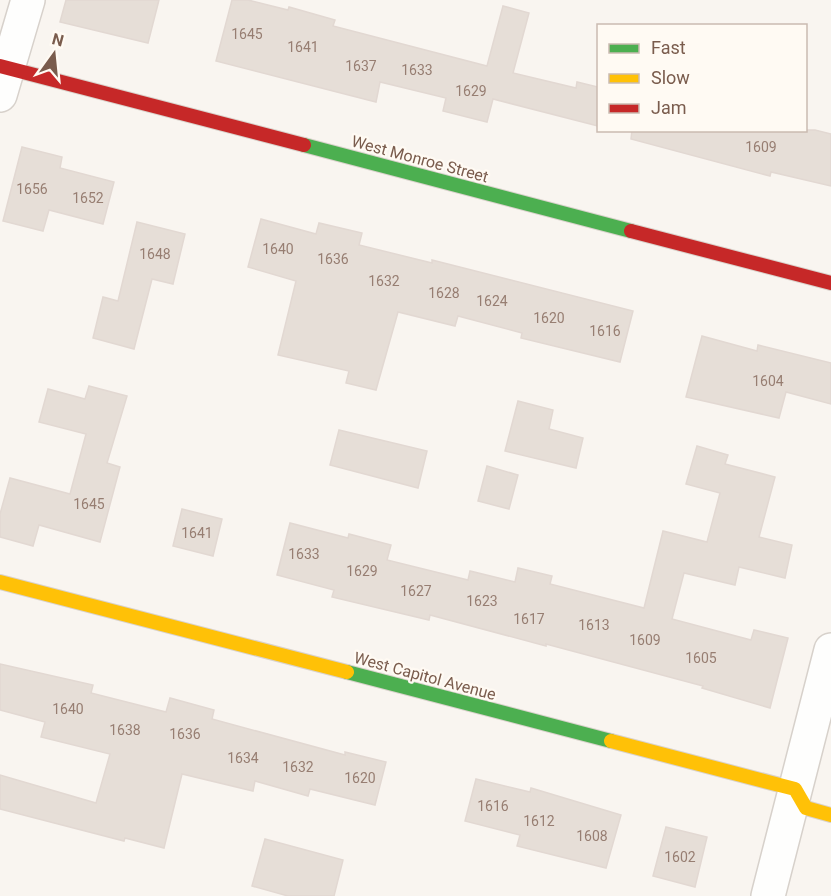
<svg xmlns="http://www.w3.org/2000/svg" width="831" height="896" viewBox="0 0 831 896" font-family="Roboto,sans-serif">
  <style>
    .building { fill: #e6ded7; stroke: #e2d8d2; stroke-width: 1.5 }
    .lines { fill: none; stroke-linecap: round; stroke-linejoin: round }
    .street-casing { stroke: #d7d1cb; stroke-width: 36 }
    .fast-casing { stroke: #d9d2cb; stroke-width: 16 }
    .slow-casing { stroke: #d9d2cb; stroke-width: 16 }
    .jam-casing { stroke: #d9d2cb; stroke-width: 16 }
    .street { stroke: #fefefd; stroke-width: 33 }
    .fast { stroke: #4caf50; stroke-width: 14 }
    .slow { stroke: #ffc107; stroke-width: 14 }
    .jam { stroke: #c62828; stroke-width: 14 }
    .labels { text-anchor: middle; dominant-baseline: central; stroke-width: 4.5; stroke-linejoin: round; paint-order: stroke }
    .number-label { font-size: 14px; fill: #977e72 }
    .street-label { font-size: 16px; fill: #7a5c4d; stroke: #fffaf3 }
  </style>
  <rect width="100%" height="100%" fill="#f9f5f0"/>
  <path class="building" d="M66,0H159L148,43L60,22Z
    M232,0H248L288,10L289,7L335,20L333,26L487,66L503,6L529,13L513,73L576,88L577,82L598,87V126L493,99L487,122L443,111L446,98L380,82L376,102L216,61Z
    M632,130H815L831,134V186L771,172L770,176L631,139Z
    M22,147L62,157L60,168L114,182L103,224L49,210L43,231L3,221Z
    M261,219L316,234L319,223L362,233L359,245L432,263V260L633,311L620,362L521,338L522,333L458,316L455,326L398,312L376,390L346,383L349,371L278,355L296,281L248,267Z
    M137,222L185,234L173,284L152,279L134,349L93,338L103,297L118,301Z
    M702,336L757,351L758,345L831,363V404L786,392L779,418L686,397Z
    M89,386L127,396L107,463L120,467L100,542L39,525L33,546L0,537V514L10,478L70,494L86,434L39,422L48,389L85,399Z
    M518,401L553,410L549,429L583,438L576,468L505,451Z
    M339,430L427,451L418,488L330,465Z
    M697,446L728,455L725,464L775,477L759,537L792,545L785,578L739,567L735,585L684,573L672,619L751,640L754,630L788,638L770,708L702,688L703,686L546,644V646L430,615L429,620L332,597L334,590L277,575L290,523L348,538L349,534L391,545L387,560L468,580L470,571L515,582L518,568L552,576L550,584L644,608L663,531L707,542L720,493L686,484Z
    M487,466L518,475L509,509L478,501Z
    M182,509L222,519L213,556L173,546Z
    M0,664L93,685L91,693L166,712L170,698L214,710L212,719L345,755V752L386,762L375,805L310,789L308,796L255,781L253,791L182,774L164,848L125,838L124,841L0,809V775L96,803L110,754L41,737L45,722L0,710Z
    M476,779L530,792L531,788L621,815L606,868L517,846L520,835L465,821Z
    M666,827L707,837L695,887L653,876Z
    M265,839L343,860L334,896H288L252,886Z"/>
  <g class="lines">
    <defs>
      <path id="street" d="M0,95L28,0
        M768,896L831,650"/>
      <path id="fast" d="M304,145L631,231
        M347,672L611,741"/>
      <path id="slow" d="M0,582L347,672
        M611,741L795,789L806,808L831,815"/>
      <path id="jam" d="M0,66L304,145
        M631,231L831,283"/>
    </defs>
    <use href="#street" class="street-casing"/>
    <use href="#fast" class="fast-casing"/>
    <use href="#slow" class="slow-casing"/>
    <use href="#jam" class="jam-casing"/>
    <use href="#street" class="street"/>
    <use href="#fast" class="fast"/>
    <use href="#slow" class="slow"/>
    <use href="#jam" class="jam"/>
  </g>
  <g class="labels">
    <g class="number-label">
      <text x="247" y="34">1645</text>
      <text x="303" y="47">1641</text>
      <text x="361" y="66">1637</text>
      <text x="417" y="70">1633</text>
      <text x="471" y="91">1629</text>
      <text x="761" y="147">1609</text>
      <text x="32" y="189">1656</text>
      <text x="88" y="198">1652</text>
      <text x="278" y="249">1640</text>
      <text x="155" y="254">1648</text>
      <text x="333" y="259">1636</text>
      <text x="384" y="281">1632</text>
      <text x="444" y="293">1628</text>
      <text x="492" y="301">1624</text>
      <text x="549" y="318">1620</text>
      <text x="605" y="331">1616</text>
      <text x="768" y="381">1604</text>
      <text x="89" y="504">1645</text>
      <text x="197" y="533">1641</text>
      <text x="304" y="554">1633</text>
      <text x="362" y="571">1629</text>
      <text x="416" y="591">1627</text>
      <text x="482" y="601">1623</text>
      <text x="529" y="619">1617</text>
      <text x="594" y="625">1613</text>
      <text x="645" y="640">1609</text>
      <text x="701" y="658">1605</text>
      <text x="68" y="709">1640</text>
      <text x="125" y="730">1638</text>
      <text x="185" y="734">1636</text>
      <text x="243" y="758">1634</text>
      <text x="298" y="767">1632</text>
      <text x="360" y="778">1620</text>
      <text x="493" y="806">1616</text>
      <text x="539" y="821">1612</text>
      <text x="592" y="836">1608</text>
      <text x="680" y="857">1602</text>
    </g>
    <g class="street-label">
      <text transform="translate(420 159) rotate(15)">West Monroe Street</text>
      <text transform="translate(425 676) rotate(15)">West Capitol Avenue</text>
    </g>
  </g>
  <rect x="597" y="24" width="210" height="108" fill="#fffaf3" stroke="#cabbb1" stroke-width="1.5"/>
  <rect x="609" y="44" width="30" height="9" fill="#4caf50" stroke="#cabbb1" stroke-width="1.5"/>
  <text x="651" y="54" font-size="18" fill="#7a5c4d">Fast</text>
  <rect x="609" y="74" width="30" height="9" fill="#ffc107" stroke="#cabbb1" stroke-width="1.5"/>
  <text x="651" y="84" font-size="18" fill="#7a5c4d">Slow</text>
  <rect x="609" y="104" width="30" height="9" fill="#c62828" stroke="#cabbb1" stroke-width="1.5"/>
  <text x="651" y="114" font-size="18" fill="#7a5c4d">Jam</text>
  <g transform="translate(54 54) rotate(15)" stroke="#fffaf3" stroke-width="4.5" paint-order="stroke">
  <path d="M0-4.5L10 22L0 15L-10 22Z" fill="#7a5c4d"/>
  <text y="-9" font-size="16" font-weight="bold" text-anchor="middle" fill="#7a5c4d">N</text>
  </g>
</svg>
